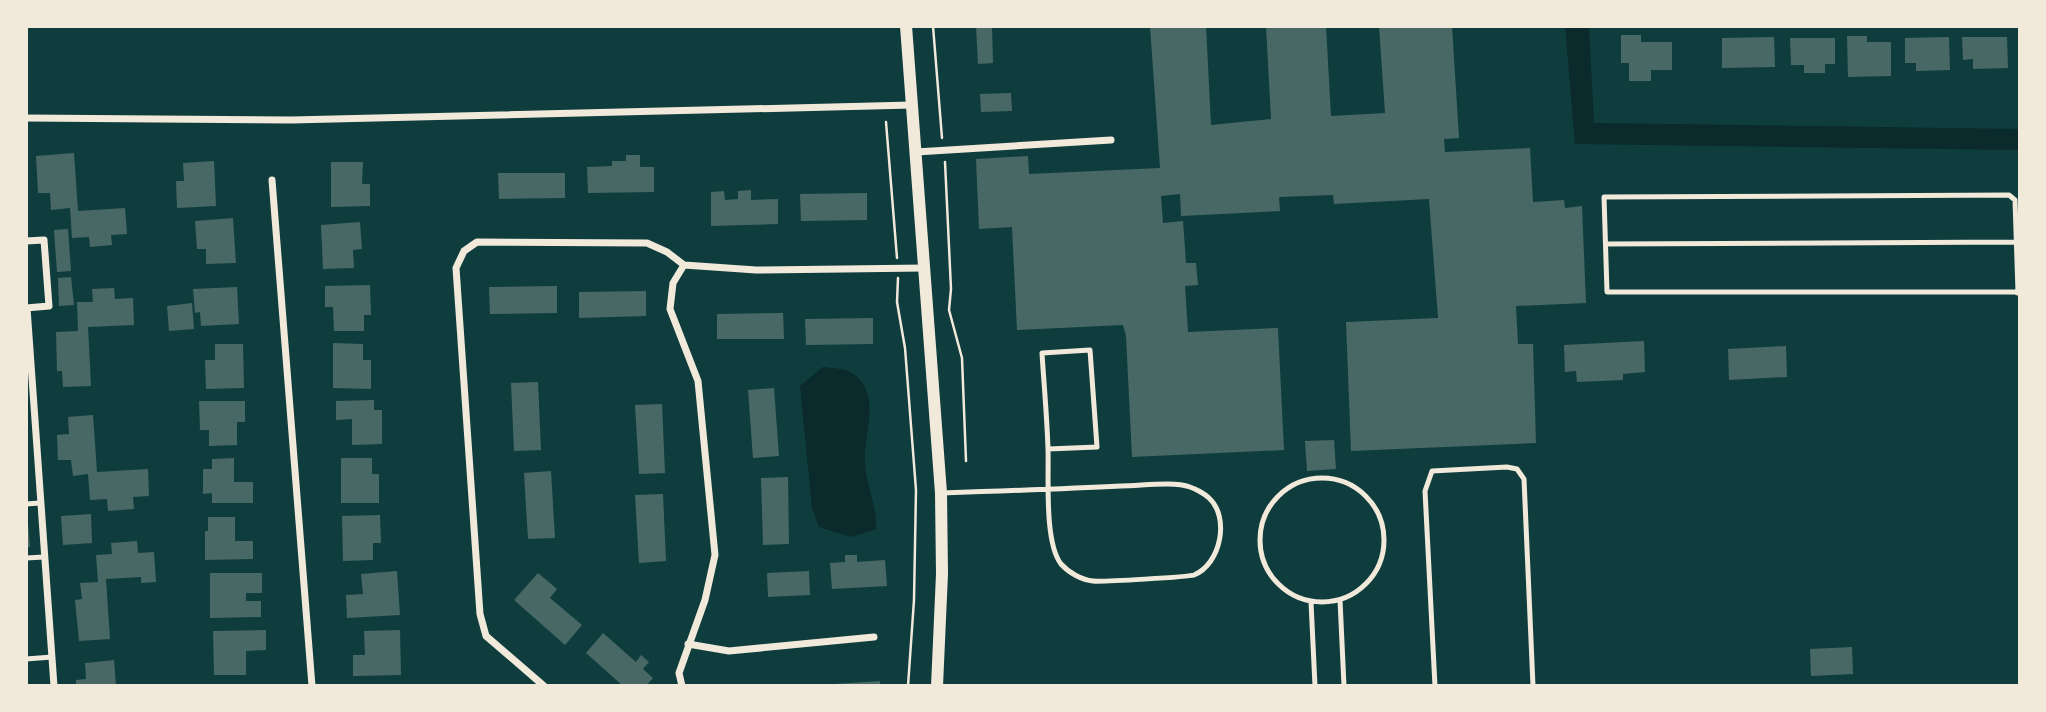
<svg xmlns="http://www.w3.org/2000/svg" width="2046" height="712" viewBox="0 0 2046 712" font-family="'IBM Plex Sans',sans-serif">
  <style>
    .water { fill: #0a2a2b }
    .building { fill: #486865 }
    .lines { fill: none; stroke-linecap: round; stroke-linejoin: round }
    .path { stroke: #f1e9da; stroke-width: 2.5 }
    .service { stroke: #f1e9da; stroke-width: 5 }
    .minor { stroke: #f1e9da; stroke-width: 7 }
    .tertiary { stroke: #f1e9da; stroke-width: 12 }
  </style>
  <rect width="100%" height="100%" fill="#0f3d3e"/>
  <path class="water" d="M1565,26H1589L1594,123L2020,129V150L1575,144Z
    M823,367C831,368 843,368 850,372C884,392 863,432 865,463C866,487 877,503 876,529L851,537L819,527L812,508L800,386Z"/>
  <path class="building" d="M976,26H992L993,63L978,64Z
    M1150,26H1206L1211,125L1271,119L1266,26H1326L1331,116L1385,113L1379,26H1452L1459,138L1444,139L1445,152L1530,148L1533,202L1564,200L1565,208L1582,206L1586,303L1516,306L1518,344H1533L1536,443L1351,451L1346,322L1438,318L1429,199L1334,204L1333,195L1279,197L1280,211L1181,216L1180,194L1161,196L1163,223L1183,221L1186,263H1196L1198,285L1185,286L1188,332L1278,328L1284,450L1132,457L1126,336L1123,325L1017,330L1012,227L979,229L976,159L1028,156L1029,174L1160,168Z
    M1621,35H1641V42H1672V70H1651V81H1629V63H1621Z
    M1847,36H1867V42H1891V76L1848,77Z
    M1774,37L1775,67L1722,68V38Z
    M1949,37L1950,70L1916,71V63H1905V38Z
    M1962,37H2007L2008,68L1973,69V59L1963,60Z
    M1790,38H1835V64H1825V73H1804V65H1791Z
    M1011,93L1012,111L981,112L980,94Z
    M74,153L78,211L125,208L127,234L111,235L112,245L90,247L89,237L72,238L70,208L51,210L50,193H38L36,156Z
    M626,155H640V167H654V192L588,193L587,167L612,166V161H626Z
    M214,161L216,206L177,208L176,181H184L183,163Z
    M331,162H363L362,184H370V206L331,207Z
    M498,173H565V198L499,199Z
    M751,190V200L778,199V224L711,226V192L724,191L725,200L738,199V191Z
    M867,193V220L801,221L800,194Z
    M233,218L236,263L206,264V249H197L195,221Z
    M360,222L362,249L353,250L354,268L323,269L321,225Z
    M68,229L71,271L57,272L54,230Z
    M71,277L74,305L59,306L58,278Z
    M370,285L371,315H364V331H334L333,307H325V286Z
    M557,286V313L490,314L489,287Z
    M237,287L239,324L201,326L200,312L195,313L193,289Z
    M114,288L115,299L133,298L134,325L88,327L91,386L63,387L62,371H57L56,332L78,331L77,302H93L92,289Z
    M646,291V316L579,318V292Z
    M192,303L194,329L169,331L167,306Z
    M783,313L784,339H717V314Z
    M873,318V344L806,345L805,319Z
    M1644,341L1645,372L1623,374V380L1577,382L1576,371L1565,372L1564,345Z
    M333,343L363,344V360H371V389L333,388Z
    M215,344H243L244,388L206,389L205,360H215Z
    M1786,346L1787,377L1729,380L1728,349Z
    M538,382L541,450L514,451L511,383Z
    M774,388L779,456L753,458L748,390Z
    M374,400V410H382V444L352,445V419L336,420V401Z
    M199,401H245V422H237V445L209,446V430H200Z
    M662,404L665,473L639,474L635,405Z
    M93,415L97,472L148,469L149,496L133,497L134,509L108,511L107,499L90,500L88,474L73,476L71,460H58L57,435L69,434L68,417Z
    M1334,440L1336,469L1307,471L1305,441Z
    M234,458V482H253V503H212V493L203,494V469H212V459Z
    M341,458H372V474H379V503H341Z
    M551,471L555,538L528,539L524,473Z
    M788,477L789,544L763,545L761,478Z
    M663,494L666,561L639,563L635,495Z
    M91,514L92,543L63,545L61,516Z
    M380,515L381,543H373V560L343,561L342,516Z
    M208,517H235V541H253V559L205,560V531H208Z
    M26,522H28L30,547H26Z
    M137,541L138,553L154,552L156,582L141,583V577L106,579L110,639L79,641L75,600L82,599L80,583L98,582L96,555L112,554L111,543Z
    M845,555H857V562L885,560L887,586L832,589L830,563L845,562Z
    M397,571L400,615L347,618L346,595L363,594L361,574Z
    M809,571L810,595L768,597L767,573Z
    M210,573H262V593H246V601H261V617L210,618Z
    M538,573L557,589L550,598L582,625L565,645L514,600Z
    M266,630V650L246,651V675H214L213,631Z
    M400,630L401,675L353,676V655H365L364,631Z
    M603,633L636,662L641,655L649,662L643,669L653,678L646,686H623L586,653Z
    M1852,647L1853,674L1811,676L1810,649Z
    M114,660L116,686H76V680L86,679L85,663Z
    M880,681V686H834V684Z"/>
  <g class="lines">
    <path class="path" d="M933,26L942,138
      M886,122L897,258
      M945,162L951,289L949,310L962,358L966,461
      M898,278L897,302L905,348L916,490L914,600L908,686"/>
    <path class="service" d="M2009,195L2015,200L2018,292H1607L1604,197Z
      M1606,244L2016,242
      M1260 540a62 62 0 1 1 124 0a62 62 0 1 1-124 0Z
      M941,493C1001,491 1061,489 1121,486C1141,486 1173,481 1190,487C1196,489 1205,494 1209,498C1230,517 1221,564 1194,575C1188,577 1102,582 1093,581C1082,580 1069,573 1061,564C1044,542 1049,476 1048,449C1047,417 1044,385 1042,353L1090,350L1097,447L1048,449
      M26,504L40,503
      M26,558L44,557
      M1340,600L1344,686
      M1311,602L1315,686
      M26,659L52,657
      M1435,686L1425,491L1432,471L1507,467L1517,469L1524,479L1533,686"/>
    <path class="minor" d="M26,118L292,120L912,105
      M916,152L1111,140
      M272,180L312,686
      M26,241L44,240L49,306L26,308
      M2018,292H2020
      M27,308L54,686
      M688,644L729,651L874,637
      M544,686L486,636L480,614L456,268L464,251L477,242L647,243L667,252L684,265L756,270L924,268
      M682,686L679,673L705,600L715,555L698,381L670,309L673,283L684,265"/>
    <path class="tertiary" d="M906,26L941,493L942,574L937,686"/>
  </g>
  <rect width="2046" height="712" fill="none" stroke="#f1e9da" stroke-width="56"/>
</svg>
